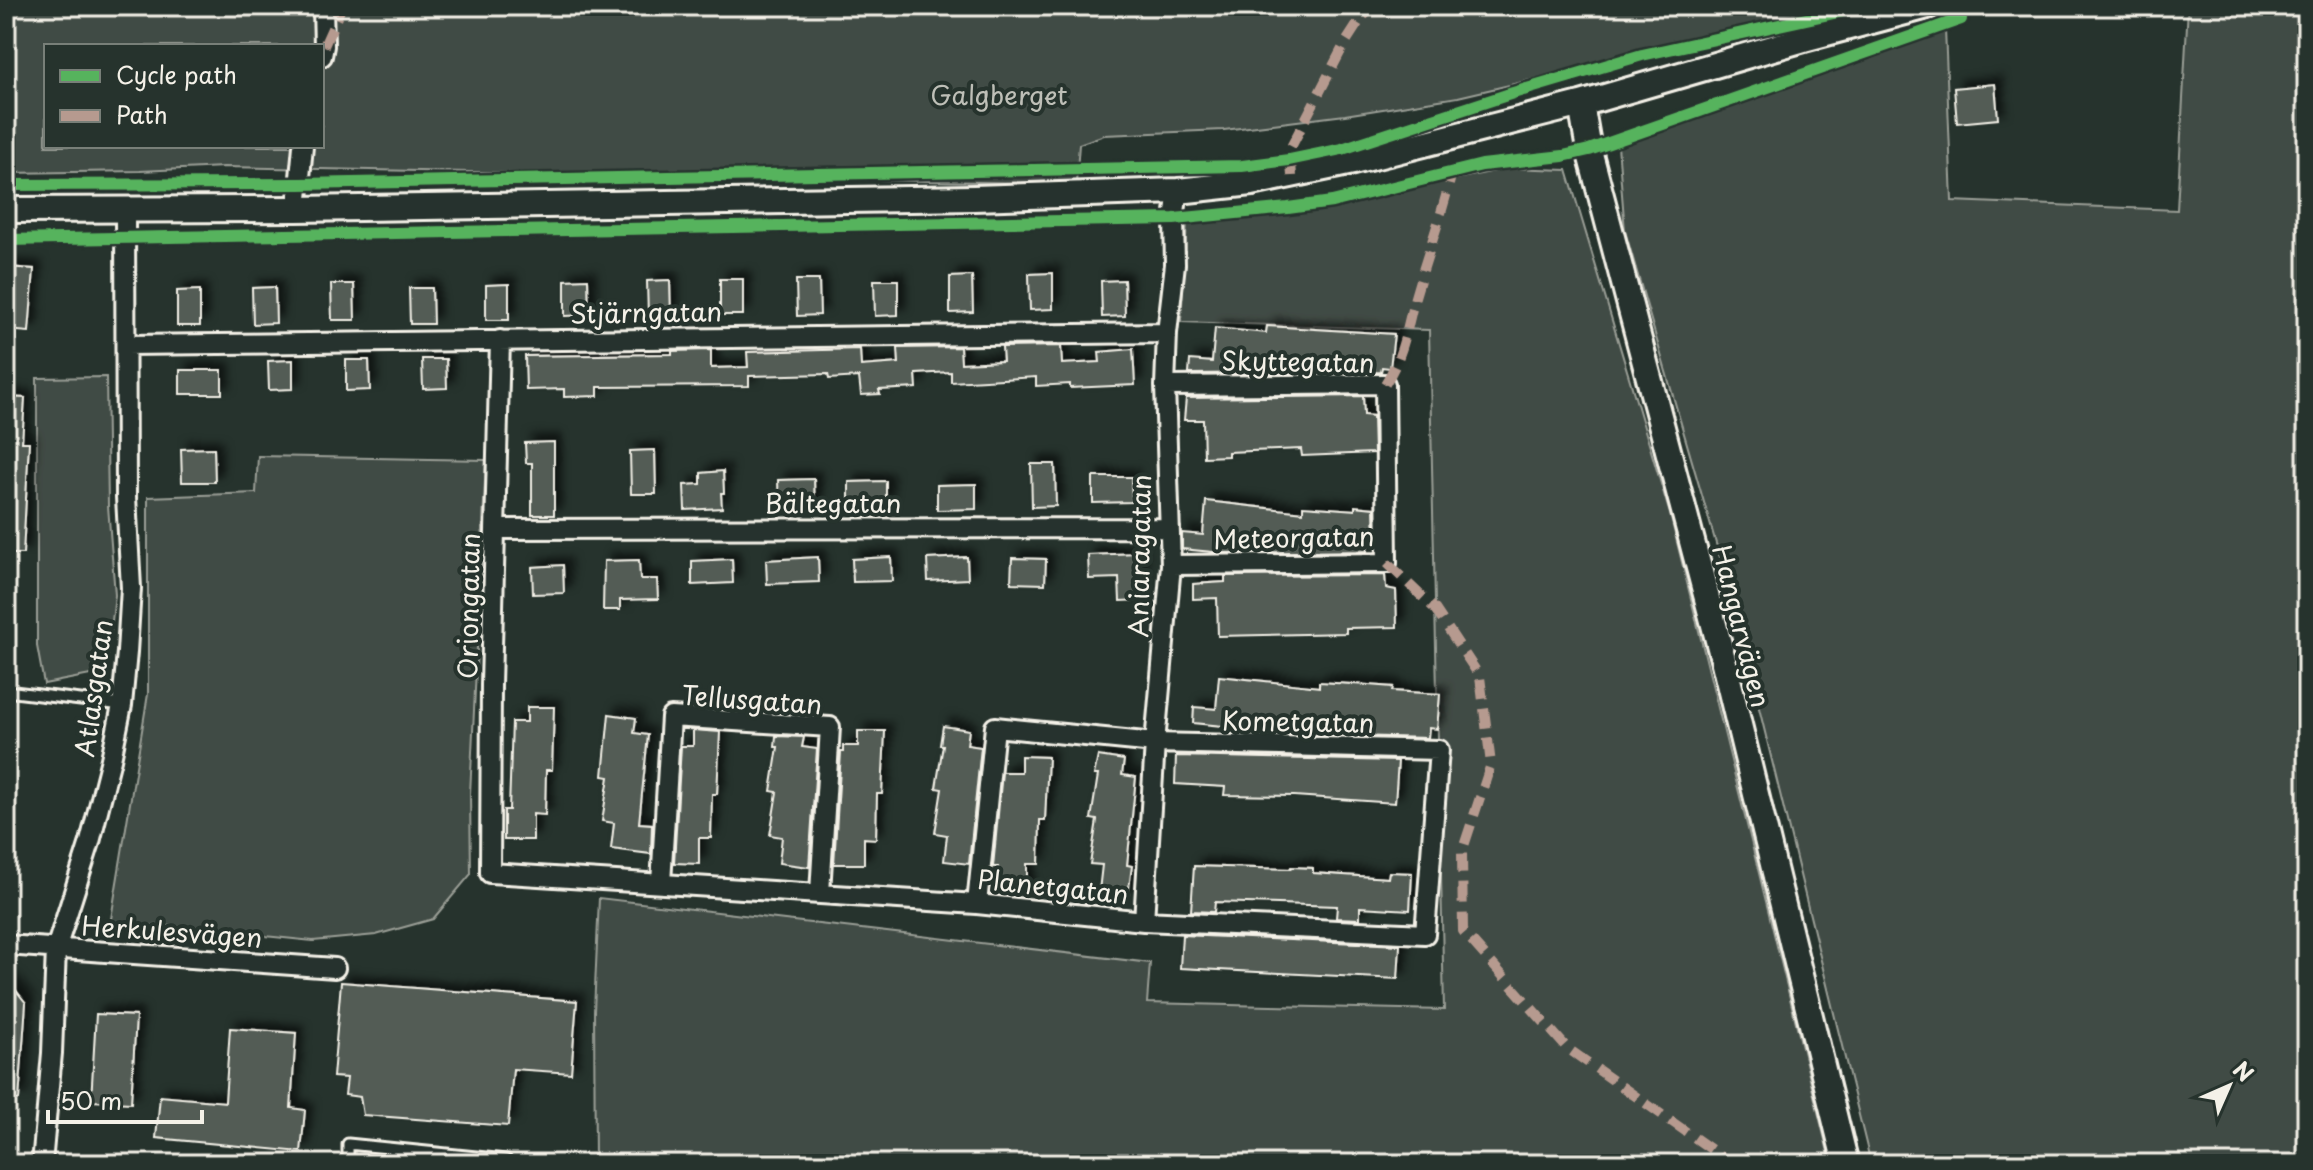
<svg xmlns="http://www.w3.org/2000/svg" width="2313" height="1170" viewBox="0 0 2313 1170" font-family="'Playpen Sans',sans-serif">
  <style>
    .green { fill: #414b45; stroke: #9a9e96; stroke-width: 2; fill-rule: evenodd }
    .building { fill: #525c55; stroke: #f4f1e8; stroke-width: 2; filter: url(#shadow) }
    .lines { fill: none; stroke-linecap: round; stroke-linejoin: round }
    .lane-casing { stroke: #f4f1e8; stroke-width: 15 }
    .street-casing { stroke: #f4f1e8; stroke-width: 24 }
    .secondary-casing { stroke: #f4f1e8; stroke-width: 30 }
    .lane { stroke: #26332d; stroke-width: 9 }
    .street { stroke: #26332d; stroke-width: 18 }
    .secondary { stroke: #26332d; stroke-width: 24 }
    .quiet { stroke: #b69a8f; stroke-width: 10; stroke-dasharray: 20 10; stroke-linecap: butt }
    .cycleway-casing { stroke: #26332d; stroke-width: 17 }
    .cycleway { stroke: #56b35d; stroke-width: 12 }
    .labels { text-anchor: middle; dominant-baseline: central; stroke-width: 8; stroke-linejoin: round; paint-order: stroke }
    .park-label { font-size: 26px; fill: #bebfb7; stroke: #26332d }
    .street-label { font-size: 26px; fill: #f4f1e8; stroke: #26332d }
  </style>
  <defs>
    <filter id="shadow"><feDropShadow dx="7" dy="-7" stdDeviation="4" flood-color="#0009"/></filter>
  </defs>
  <rect width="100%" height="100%" fill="#26332d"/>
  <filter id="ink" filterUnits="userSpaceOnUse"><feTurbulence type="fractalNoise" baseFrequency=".0125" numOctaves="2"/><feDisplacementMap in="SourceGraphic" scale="16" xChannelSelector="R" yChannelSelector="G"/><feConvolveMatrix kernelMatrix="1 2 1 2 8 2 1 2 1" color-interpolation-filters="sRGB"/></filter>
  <g filter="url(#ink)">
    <path class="green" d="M6,6H1846L1458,97L1345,115L1224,130L1104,135L1079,144L1076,184L224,167L140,171L6,173ZM46,46H322V146H46Z
      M2188,6H2307V1164H1871L1733,602L1625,231L1618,145L1781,89L1945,29L1952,201L2177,210Z
      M1510,168L1567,170L1670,514L1831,1164H595L594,1011L599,898L1150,963L1147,1003L1444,1010L1429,330L1181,322L1187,221L1309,209Z
      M106,377L108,506L115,595L106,672L44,684L37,646V378Z
      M258,456L486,460L470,794L471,874L433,919L376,935L313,941L168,926L110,925L148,694V497L256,493Z"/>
    <path class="building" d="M1995,84L1998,119L1957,123L1954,88Z
      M6,267L34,269L29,332L6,330Z
      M1053,273V309L1030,310L1029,274Z
      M972,276L973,312L950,313V277Z
      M588,279L589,315L565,316V280Z
      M720,279H743V315H720Z
      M670,280L671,316H648L647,281Z
      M796,280H819L820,315L797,316Z
      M874,280H898V315L875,316Z
      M1124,280L1125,316L1102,317L1101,281Z
      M331,284H354L355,320H332Z
      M509,284V320H486V285Z
      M275,287L276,323L253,324L252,288Z
      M409,288H432L433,324H410Z
      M200,290V326H177V291Z
      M1267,326L1394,334L1390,368L1382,367L1381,372L1189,374L1190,360L1212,362L1215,328L1266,333Z
      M1061,346L1062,364L1100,362L1099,352L1133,349L1135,385L1070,388V384L1036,386V377L951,382V372L916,374L917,388L879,390L880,394L861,395L859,377L829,379L828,374L749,376V386L598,387V396L564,397V389L526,390L525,356L672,354V351L711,350V368L748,367L747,352L860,349L861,366L899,363L898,348L960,347L961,363L1003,361L1002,347Z
      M422,359H446L447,388L423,389Z
      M293,360V389L269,390L268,361Z
      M346,360H369L370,390L346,391Z
      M180,370H222V394H180Z
      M1363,396L1364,415L1373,416L1374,453L1302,456L1301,449L1228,452V456L1204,457L1203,420H1184L1186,398Z
      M6,397L25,398L22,442H29L23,554H6Z
      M554,442V515H532V463H526L525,443Z
      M214,448L215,482H182L181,449Z
      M655,450L656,494H631L630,451Z
      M1031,464H1055L1056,506L1032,507Z
      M723,471L724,493H721L722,508L685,510L684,485L701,484V473Z
      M1093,477H1131L1132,502L1093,503Z
      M814,479L815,509L779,510L778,480Z
      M886,481V503L849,504V482Z
      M976,484V509L937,510V485Z
      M1206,501L1303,512V506L1355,510V506L1374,508L1375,542H1368L1367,551L1223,553L1182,549V533L1203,535Z
      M1139,553L1141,600L1120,601L1119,578L1089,579L1088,555Z
      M818,557L819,582L767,584L766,560Z
      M891,557L892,581L853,582L852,559Z
      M967,557L968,579L928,581L927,559Z
      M1012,558L1046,559L1045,584L1011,583Z
      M732,559L733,583L692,585V561Z
      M639,560L640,579H657L658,599L620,600V610H603L604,561Z
      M563,565L564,593L533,594L532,567Z
      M1385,575L1386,588L1396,590L1397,627L1346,628V633L1218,636L1217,598L1193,599V584L1225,582V576Z
      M1219,676L1319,687V682L1368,685L1393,687L1392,691L1440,694L1437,729L1429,728L1428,738L1241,733L1242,728L1193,723L1194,707L1216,709Z
      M527,707H554L552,770H546L545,815L533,814V840H504V810H509L512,722H527Z
      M609,714L636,718L634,733L648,735L639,823L652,824L651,854L611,849L614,823L602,821L609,777L603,776Z
      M943,726L969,730L967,745L981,747L969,864L944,861L947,835L935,833L942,789L936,788L943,745H940Z
      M693,730L720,732L717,794H712L711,838H699V864L674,863L681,746H693Z
      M858,731H885L882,794H877L876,839L864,838V864H834L841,752H843V746H858Z
      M776,736L804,737L802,747L817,749L809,867L779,863L782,837L770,835L777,792L771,791L778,747H775Z
      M1021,756L1048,757L1045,820H1040L1039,864H1027V890H997L998,867H993L1002,772H1021Z
      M1098,756L1124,760L1122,775L1136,777L1127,865L1132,866L1128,895L1099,891L1102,865L1090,864L1097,820L1091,819L1098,775H1094Z
      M1176,756L1398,761L1395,803L1294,796L1224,795L1225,787L1175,784Z
      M1194,866L1290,869L1291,867L1313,868V873L1388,878L1389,872L1412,873L1410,910L1360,907V919L1336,918L1337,906L1215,902L1214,912L1191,911Z
      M1182,935L1400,945L1398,979L1180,968Z
      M6,978L26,1003L19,1100L6,1099Z
      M341,982L577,1001L571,1073L513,1069L508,1126L363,1115L360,1097L345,1095L347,1078L333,1077Z
      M96,1014L136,1016L131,1103L91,1101Z
      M230,1028L296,1033L291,1108L305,1110L301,1152L156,1138L160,1096L225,1102Z"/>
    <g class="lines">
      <defs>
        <path id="lane" d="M6,691L122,705
          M348,1164V1144L506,1160"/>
        <path id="street" d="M322,56L324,46L323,6
          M297,209L303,146
          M500,340L491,685L490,873L977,904L1144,921L1425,934L1439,750L1155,743L995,727L977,904
          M126,345L1167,333
          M1165,386L1385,384L1387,563L1171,565
          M496,529L1170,528
          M661,883L671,717L830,727L820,893
          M1144,921L1155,743L1171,565L1165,386L1167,333L1175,264L1174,219L1178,191
          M6,945L335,968
          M42,1164L52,1053L56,949L90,842L111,759L122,705L127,652L131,588L126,497L125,211"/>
        <path id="secondary" d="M1581,104L1589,150L1724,663L1846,1164
          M6,210L297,209L974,198L1178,191L1252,183L1353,162L1581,104L1804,39L1928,6"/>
      </defs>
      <use href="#lane" class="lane-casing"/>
      <use href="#street" class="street-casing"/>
      <use href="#secondary" class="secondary-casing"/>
      <use href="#lane" class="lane"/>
      <use href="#street" class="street"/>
      <use href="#secondary" class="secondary"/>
      <path class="quiet" d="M324,46L342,6
        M1292,176L1290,149L1344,45L1362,17L1368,12L1382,6
        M1385,384C1404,354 1406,331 1415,297C1427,255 1442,215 1452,172
        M1387,563L1435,609L1480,677L1491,764L1462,852L1463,931L1567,1048L1732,1164"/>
      <defs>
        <path id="cycleway" d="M6,185L300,184L1242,166L1289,160L1342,149L1513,93L1642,55L1866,6
          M6,240L1174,219L1288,208L1332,202L1482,165L1563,156L1589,150L1961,19L1958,6"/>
      </defs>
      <use href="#cycleway" class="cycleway-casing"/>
      <use href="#cycleway" class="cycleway"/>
    </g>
  </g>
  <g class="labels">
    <g class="park-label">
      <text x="999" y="94">Galgberget</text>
    </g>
    <g class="street-label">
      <text transform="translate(646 312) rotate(-1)">Stjärngatan</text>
      <text transform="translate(1298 361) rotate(1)">Skyttegatan</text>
      <text x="833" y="502">Bältegatan</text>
      <text transform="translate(1294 537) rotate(-1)">Meteorgatan</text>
      <text transform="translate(1139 556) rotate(-89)">Aniaragatan</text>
      <text transform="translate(468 606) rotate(-89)">Oriongatan</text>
      <text transform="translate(1742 626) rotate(76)">Hangarvägen</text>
      <text transform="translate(93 688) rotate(-82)">Atlasgatan</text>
      <text transform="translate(752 699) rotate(4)">Tellusgatan</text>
      <text transform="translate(1298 721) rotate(1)">Kometgatan</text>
      <text transform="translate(1053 886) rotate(6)">Planetgatan</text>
      <text transform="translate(172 931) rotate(4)">Herkulesvägen</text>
    </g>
  </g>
  <rect width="2313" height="1170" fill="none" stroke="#26332d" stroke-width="32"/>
  <rect x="16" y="16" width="2281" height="1138" fill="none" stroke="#f4f1e8" stroke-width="3" filter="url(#ink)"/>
  <rect x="44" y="44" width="280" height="104" fill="#26332d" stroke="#787f78" stroke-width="2"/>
  <rect x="60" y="70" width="40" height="12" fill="#56b35d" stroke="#787f78" stroke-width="2"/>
  <text x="116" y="84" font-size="24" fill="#f4f1e8">Cycle path</text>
  <rect x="60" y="110" width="40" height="12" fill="#b69a8f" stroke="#787f78" stroke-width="2"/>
  <text x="116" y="124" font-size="24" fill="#f4f1e8">Path</text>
  <g transform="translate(2229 1086) rotate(45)" stroke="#26332d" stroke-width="6" paint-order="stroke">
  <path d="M0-6L14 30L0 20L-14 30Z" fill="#f4f1e8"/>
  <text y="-12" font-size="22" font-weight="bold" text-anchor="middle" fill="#f4f1e8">N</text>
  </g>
  <path d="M48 1110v12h154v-12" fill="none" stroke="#f4f1e8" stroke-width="4"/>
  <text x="60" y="1110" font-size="24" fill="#f4f1e8" stroke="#26332d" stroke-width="6" paint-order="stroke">50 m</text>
</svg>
